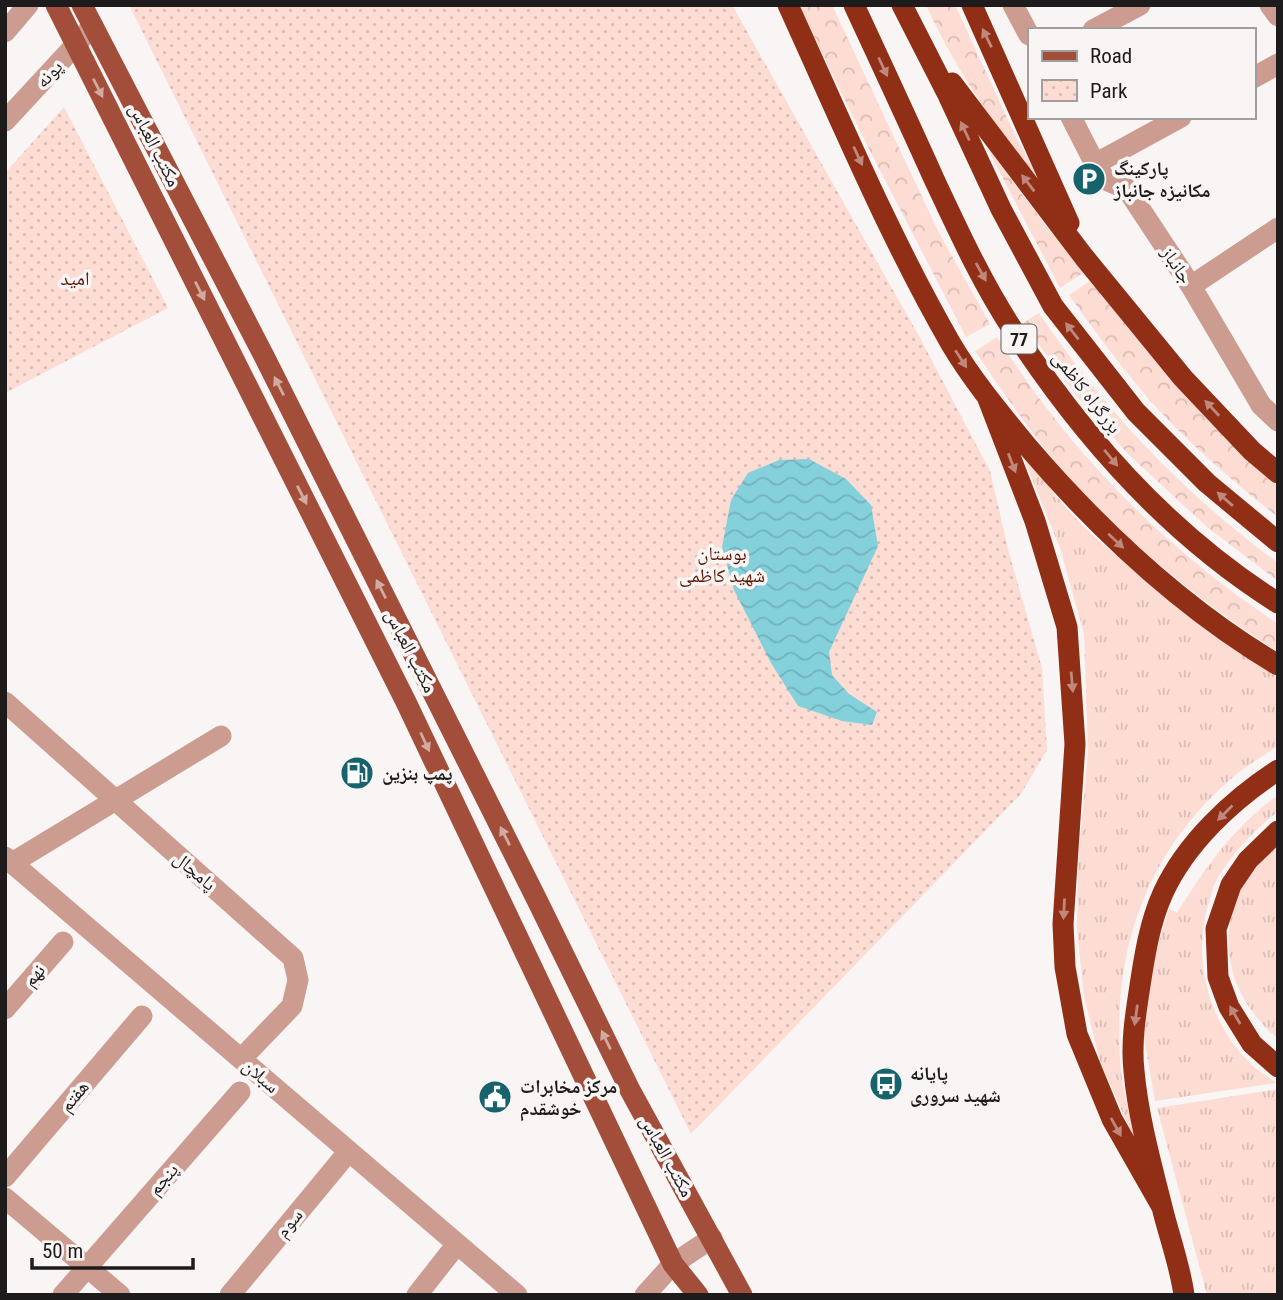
<svg xmlns="http://www.w3.org/2000/svg" width="1283" height="1300" viewBox="0 0 1283 1300" font-family="'Roboto Condensed','Noto Naskh Arabic',sans-serif">
  <style>
    .grass { fill: url(#grass-tufts) }
    .forest { fill: url(#forest-crowns) }
    .park { fill: url(#park-dots) }
    .water { fill: url(#water-waves) }
    .lines { fill: none; stroke-linecap: round; stroke-linejoin: round }
    .minor { stroke: #cd9c90; stroke-width: 21 }
    .major { stroke: #a24e3a; stroke-width: 21 }
    .highway { stroke: #902e16; stroke-width: 21 }
    .oneway { fill: #bf887a }
    .oneway2 { fill: #d2aaa0 }
    .labels { text-anchor: middle; dominant-baseline: central; stroke-width: 7; stroke-linejoin: round; paint-order: stroke }
    .shield { fill: #f9f5f4; stroke: #5f5c5c; stroke-width: 2 }
    .shield-label { font-size: 18px; font-weight: bold; fill: #1d1b1b }
    .street-label { font-size: 19px; fill: #1d1b1b; stroke: #f9f5f4 }
    .poi-label { font-size: 19px; font-weight: bold; fill: #1d1b1b; stroke: #f9f5f4; text-anchor: start }
    .park-label { font-size: 19px; fill: #5b1402; stroke: #f9f5f4 }
  </style>
  <defs>
    <pattern id="grass-tufts" width="24" height="20" patternUnits="userSpaceOnUse" patternTransform="scale(1.75)"><rect width="24" height="20" fill="#fddcd3"/><path d="M3 7l-1-3M5 7V3M7 7l1-3M15 17l-1-3M17 17v-4M19 17l1-3" fill="none" stroke="#d8bcb5"/></pattern>
    <pattern id="forest-crowns" width="20" height="18" patternUnits="userSpaceOnUse" patternTransform="scale(1.75)"><rect width="20" height="18" fill="#fddcd3"/><path d="M2 6a3 3 0 1 1 6 0M12 15a3 3 0 1 1 6 0" fill="none" stroke="#d8bcb5"/></pattern>
    <pattern id="park-dots" width="8" height="8" patternUnits="userSpaceOnUse" patternTransform="scale(1.75)"><rect width="8" height="8" fill="#fddcd3"/><path d="M2 2h.1M6 6h.1" fill="none" stroke="#d8bcb5" stroke-width="1.8" stroke-linecap="round"/></pattern>
    <pattern id="water-waves" width="16" height="10" patternUnits="userSpaceOnUse" patternTransform="scale(1.75)"><rect width="16" height="10" fill="#84d0db"/><path d="M0 5q4-4 8 0t8 0" fill="none" stroke="#72b2bb"/></pattern>
  </defs>
  <rect width="100%" height="100%" fill="#f9f5f4"/>
  <path class="grass" d="M1019,446C1040,476 1063,507 1090,533C1148,586 1215,630 1278,677V746C1263,756 1247,765 1233,777C1147,851 1113,947 1120,1059C1121,1087 1131,1116 1136,1143L1100,1061L1084,997L1077,929L1078,865L1088,752L1084,634L1060,548Z
    M1278,795V811C1253,832 1234,851 1217,879C1213,885 1212,893 1210,899C1191,956 1207,1021 1250,1063C1257,1071 1268,1076 1276,1083L1155,1101L1143,1032L1155,955L1169,909L1177,913C1208,864 1231,830 1278,795Z
    M1278,846V1039C1229,998 1214,940 1244,882C1252,869 1266,856 1278,846Z
    M1278,1089V1295H1207L1157,1108Z"/>
  <path class="forest" d="M798,5H832L938,231L990,324L966,337L869,149Z
    M926,5H955L1014,133L1046,191C1000,132 957,74 926,5Z
    M985,144L1052,234L1058,231L1086,271L1060,288Z
    M1090,281C1149,353 1208,424 1278,486V517C1241,488 1206,458 1173,425C1134,385 1101,340 1069,295Z
    M1039,313C1106,412 1181,491 1278,563V581L1207,527L1128,454L1075,394L1023,323Z
    M997,337C1073,456 1161,545 1278,624V652C1209,607 1142,555 1085,495C1043,451 1009,401 975,351Z"/>
  <path class="park" d="M129,5H732L920,338L990,471L1009,553L1042,668L1047,750L1021,794L691,1134Z
    M64,107L168,308L5,393V173Z"/>
  <path class="water" d="M809,459L846,479L871,505L878,546L829,652L832,675L849,694L877,712L872,725L842,721L798,706L771,663L734,590L722,547L731,500L748,473L779,460Z"/>
  <g class="lines">
    <path class="minor" d="M1013,5L1029,35
      M1270,5L1278,16
      M1093,30L1140,5
      M5,32L28,5
      M1253,78L1278,64
      M1071,117L1095,164L1106,180L1127,189L1191,286L1261,405L1278,421
      M5,121L93,26
      M1095,164L1181,117
      M1191,286L1278,228
      M5,702L293,958L298,980L292,1006L241,1059
      M5,857L517,1295
      M12,863L221,736
      M5,1009L63,942
      M5,1177L142,1016
      M5,1198L120,1295
      M63,1295L240,1092
      M230,1295L349,1151
      M417,1295L457,1244
      M645,1295L673,1264L712,1238"/>
    <path class="major" d="M56,5L406,702L673,1264L698,1295
      M82,5L265,358L537,900L630,1090L742,1295"/>
    <path class="highway" d="M788,5C840,119 889,236 951,344C973,381 1000,413 1027,446C1099,530 1182,608 1278,665
      M854,5C881,63 908,121 934,179C958,230 982,283 1013,330C1082,436 1170,535 1278,603
      M902,5L948,95L1001,209L1053,306L1136,412L1207,483L1278,542
      M972,5L1069,223
      M952,83L1084,257L1183,378L1252,451L1278,473
      M988,399L1035,521L1067,627L1075,744L1063,924L1065,967L1077,1034L1112,1119L1162,1207
      M1278,831L1248,860L1231,885L1216,929L1218,977L1229,1007L1252,1044L1278,1067
      M1184,1295C1180,1265 1169,1236 1162,1207C1151,1163 1138,1116 1134,1071C1131,1045 1135,1018 1139,992C1144,959 1149,924 1163,893C1186,843 1232,800 1278,770"/>
  </g>
  <defs><path id="oneway-solid" d="M-6-.8H1V-3.2L6.5 0L1 3.2V.8H-6Z" transform="scale(1.75)"/></defs>
  <g class="oneway">
    <use href="#oneway-solid" transform="translate(987 38) rotate(-116)"/>
    <use href="#oneway-solid" transform="translate(883 67) rotate(65)"/>
    <use href="#oneway-solid" transform="translate(965 131) rotate(-115)"/>
    <use href="#oneway-solid" transform="translate(858 156) rotate(65)"/>
    <use href="#oneway-solid" transform="translate(1028 183) rotate(-127)"/>
    <use href="#oneway-solid" transform="translate(981 272) rotate(61)"/>
    <use href="#oneway-solid" transform="translate(1072 331) rotate(-128)"/>
    <use href="#oneway-solid" transform="translate(961 359) rotate(57)"/>
    <use href="#oneway-solid" transform="translate(1212 408) rotate(-133)"/>
    <use href="#oneway-solid" transform="translate(1111 458) rotate(50)"/>
    <use href="#oneway-solid" transform="translate(1012 463) rotate(69)"/>
    <use href="#oneway-solid" transform="translate(1225 499) rotate(-139)"/>
    <use href="#oneway-solid" transform="translate(1116 541) rotate(43)"/>
    <use href="#oneway-solid" transform="translate(1072 682) rotate(85)"/>
    <use href="#oneway-solid" transform="translate(1225 813) rotate(135)"/>
    <use href="#oneway-solid" transform="translate(1064 909) rotate(93)"/>
    <use href="#oneway-solid" transform="translate(1136 1015) rotate(98)"/>
    <use href="#oneway-solid" transform="translate(1235 1015) rotate(-120)"/>
    <use href="#oneway-solid" transform="translate(1116 1127) rotate(61)"/>
  </g>
  <g class="oneway2">
    <use href="#oneway-solid" transform="translate(98 88) rotate(63)"/>
    <use href="#oneway-solid" transform="translate(200 291) rotate(63)"/>
    <use href="#oneway-solid" transform="translate(279 386) rotate(-117)"/>
    <use href="#oneway-solid" transform="translate(302 495) rotate(63)"/>
    <use href="#oneway-solid" transform="translate(381 589) rotate(-117)"/>
    <use href="#oneway-solid" transform="translate(425 742) rotate(65)"/>
    <use href="#oneway-solid" transform="translate(505 836) rotate(-117)"/>
    <use href="#oneway-solid" transform="translate(606 1040) rotate(-116)"/>
  </g>
  <defs>
    <symbol id="parking-disc" viewBox="-11 -11 22 22"><circle r="9.5" fill="#16636d" stroke="#f9f5f4"/><path d="M-3.5-5.5H1a3.5 3.5 0 0 1 0 7H-1V5.5H-3.5ZM-1-3.4V-.6H.8a1.4 1.4 0 0 0 0-2.8Z" fill="#fff"/></symbol>
    <symbol id="fuel-disc" viewBox="-11 -11 22 22"><circle r="9.5" fill="#16636d" stroke="#f9f5f4"/><path d="M-5.5-6h7V0h2V4h1.3V-2.5L3-4.5l.8-.8L6-3V5H2.5V1h-1V6h-7ZM-4.2-4.7v3.2H.2V-4.7Z" fill="#fff"/></symbol>
    <symbol id="bus-disc" viewBox="-11 -11 22 22"><circle r="9.5" fill="#16636d" stroke="#f9f5f4"/><path d="M-5-6H5V4H4V6H2V4H-2V6H-4V4H-5ZM-3.5-4V0h7V-4ZM-3.5 1.2v1.5H-2V1.2ZM2 1.2v1.5H3.5V1.2Z" fill="#fff"/></symbol>
    <symbol id="civic-disc" viewBox="-11 -11 22 22"><circle r="9.5" fill="#16636d" stroke="#f9f5f4"/><path d="M-.6-6.5H3V-4.5H.6V-3L4-1V1h2V6H-6V1h2V-1L-.6-3ZM-1.2 2.5V6h2.4V2.5Z" fill="#fff"/></symbol>
  </defs>
  <g fill-rule="evenodd">
    <use href="#parking-disc" x="1070" y="160" width="38" height="38"/>
    <use href="#fuel-disc" x="338" y="754" width="38" height="38"/>
    <use href="#bus-disc" x="867" y="1065" width="38" height="38"/>
    <use href="#civic-disc" x="476" y="1078" width="38" height="38"/>
  </g>
  <g class="labels">
    <rect class="shield" x="1001.5" y="324.5" width="35" height="29" rx="5"/>
    <g class="shield-label">
      <text x="1019" y="339">77</text>
    </g>
    <g class="street-label">
      <text transform="translate(49 74) rotate(-47)">پونه</text>
      <text transform="translate(155 145) rotate(63)">مکتب العباس</text>
      <text transform="translate(1177 265) rotate(57)">جانباز</text>
      <text transform="translate(1087 392) rotate(52)">بزرگراه کاظمی</text>
      <text transform="translate(411 651) rotate(63)">مکتب العباس</text>
      <text transform="translate(195 871) rotate(41)">پامچال</text>
      <text transform="translate(34 975) rotate(-49)">نهم</text>
      <text transform="translate(261 1076) rotate(41)">سبلان</text>
      <text transform="translate(74 1096) rotate(-50)">هفتم</text>
      <text transform="translate(667 1156) rotate(61)">مکتب العباس</text>
      <text transform="translate(163 1179) rotate(-49)">پنجم</text>
      <text transform="translate(289 1223) rotate(-51)">سوم</text>
    </g>
    <g class="poi-label">
      <text x="1114" y="168">پارکینگ<tspan x="1114" dy="22">مکانیزه جانباز</tspan></text>
      <text x="382" y="773">پمپ بنزین</text>
      <text x="910" y="1073">پایانه<tspan x="910" dy="22">شهید سروری</tspan></text>
      <text x="520" y="1086">مرکز مخابرات<tspan x="520" dy="22">خوشقدم</tspan></text>
    </g>
    <g class="park-label">
      <text x="75" y="278">امید</text>
      <text x="722" y="553">بوستان<tspan x="722" dy="22">شهید کاظمی</tspan></text>
    </g>
  </g>
  <rect width="1283" height="1300" fill="none" stroke="#1d1b1b" stroke-width="14"/>
  <rect x="1028" y="28" width="228" height="91" fill="#f9f5f4" stroke="#a19e9d" stroke-width="2"/>
  <rect x="1042" y="51" width="35" height="10" fill="#a24e3a" stroke="#a19e9d" stroke-width="2"/>
  <text x="1090" y="63" font-size="21" fill="#1d1b1b">Road</text>
  <rect x="1042" y="80" width="35" height="21" fill="url(#park-dots)" stroke="#a19e9d" stroke-width="2"/>
  <text x="1090" y="98" font-size="21" fill="#1d1b1b">Park</text>
  <path d="M32 1258v10h161v-10" fill="none" stroke="#1d1b1b" stroke-width="3.5"/>
  <text x="42" y="1258" font-size="21" fill="#1d1b1b" stroke="#f9f5f4" stroke-width="5" paint-order="stroke">50 m</text>
</svg>
